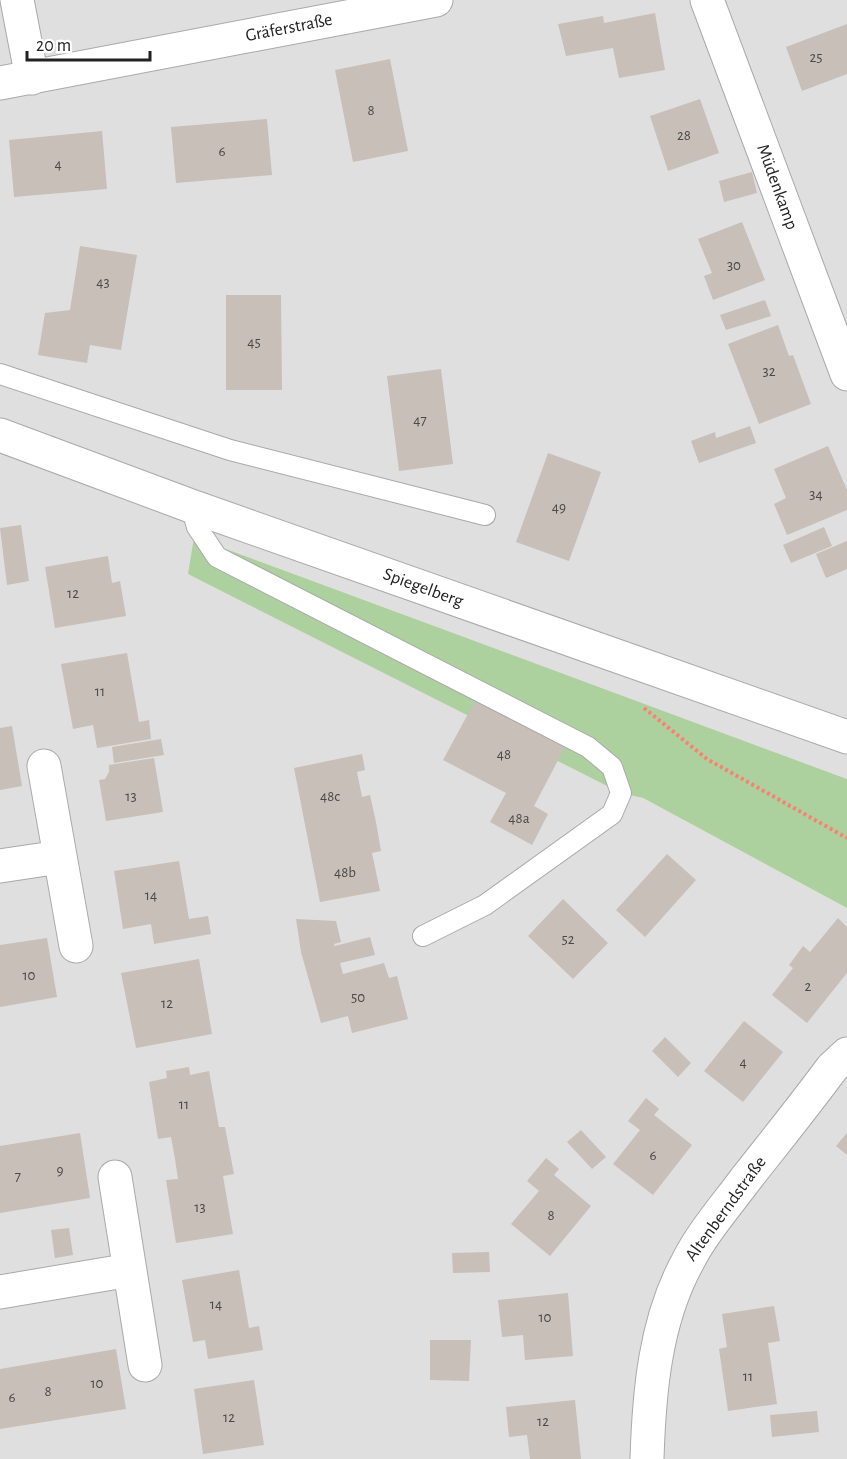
<svg xmlns="http://www.w3.org/2000/svg" width="847" height="1459" viewBox="0 0 847 1459" font-family="'Alegreya Sans',sans-serif">
  <style>
    .residential { fill: #e0dfdf }
    .forest { fill: #add19e }
    .building { fill: #c7bfb8 }
    .lines { fill: none; stroke-linecap: round; stroke-linejoin: round }
    .service-casing { stroke: #a9a9a9; stroke-width: 22 }
    .minor-casing { stroke: #a9a9a9; stroke-width: 35 }
    .path { stroke: #fa8072; stroke-width: 4; stroke-dasharray: 3 3; stroke-linecap: butt }
    .service { stroke: #fff; stroke-width: 20 }
    .minor { stroke: #fff; stroke-width: 33 }
    .labels { text-anchor: middle; dominant-baseline: central; stroke-width: 4.5; stroke-linejoin: round; paint-order: stroke }
    .number-label { font-size: 15px; fill: #4b4948 }
    .street-label { font-size: 18px; fill: #222; stroke: #fff }
  </style>
  <rect width="100%" height="100%" fill="#f2efe9"/>
  <path class="residential" d="M0,0H847V779L195,537L621,793L643,798L847,908V1459H0Z"/>
  <path class="forest" d="M194,537L847,779V908L643,798L621,793L188,574Z"/>
  <path class="building" d="M655,13L665,70L619,78L613,48L566,56L558,24L603,16L604,23Z
    M847,24V74L802,91L786,47Z
    M390,59L408,151L353,162L335,70Z
    M700,99L719,153L668,171L650,116Z
    M267,119L272,175L176,183L171,127Z
    M102,131L107,189L14,197L9,140Z
    M752,172L757,193L724,202L719,181Z
    M742,222L765,280L713,300L704,276L712,273L698,239Z
    M80,246L137,255L121,350L90,345L87,363L38,355L45,313L70,310Z
    M226,295H281L282,390H226Z
    M765,300L771,316L726,330L720,315Z
    M778,325L789,356L793,355L811,404L759,424L728,344Z
    M441,369L453,464L399,471L387,376Z
    M750,426L756,443L699,463L691,441L715,432L716,438Z
    M828,446L847,490V510L787,535L774,504L786,498L774,469Z
    M548,453L601,472L569,561L516,542Z
    M21,525L29,581L7,585L0,528Z
    M824,527L832,546L791,563L783,545Z
    M847,541V569L826,578L816,554Z
    M108,556L112,583L120,581L126,616L55,628L45,567Z
    M127,653L139,722L149,720L151,739L97,748L93,725L73,729L61,664Z
    M475,701L565,747L534,806L548,814L532,845L490,822L506,793L443,760Z
    M12,726L22,786L0,790V728Z
    M161,739L164,755L114,763L112,747Z
    M362,754L365,770L357,772L362,797L370,795L376,822L381,851L372,853L380,891L320,902L294,768Z
    M154,758L163,812L106,821L99,780L105,779L109,772V765Z
    M667,854L696,880L645,937L616,910Z
    M179,861L189,919L208,916L211,934L154,944L151,924L123,929L114,871Z
    M563,899L608,943L573,979L528,936Z
    M838,918L847,927V973L807,1023L772,995L793,968L789,965L803,946L810,952Z
    M296,919L336,921L341,942L334,944L335,946L370,937L375,955L340,963L343,974L384,963L389,978L397,976L408,1019L352,1033L348,1016L321,1023L301,952Z
    M47,938L57,997L0,1007V945Z
    M199,959L212,1034L136,1048L121,973Z
    M744,1021L783,1052L743,1102L704,1071Z
    M665,1037L691,1063L678,1077L652,1051Z
    M189,1067L190,1075L209,1071L219,1127H225L234,1174L223,1176L233,1234L176,1243L166,1180L178,1179L175,1159L171,1137L158,1139L149,1082L167,1078L166,1071Z
    M646,1098L659,1109L654,1115L692,1145L653,1195L613,1164L640,1130L628,1121Z
    M581,1130L606,1157L592,1169L567,1142Z
    M80,1133L90,1198L0,1213V1146Z
    M847,1133V1155L836,1146Z
    M546,1158L559,1169L554,1175L591,1206L550,1256L511,1224L539,1191L527,1181Z
    M69,1228L73,1255L55,1258L51,1230Z
    M489,1252L490,1272L453,1273L452,1253Z
    M239,1270L249,1328L259,1326L263,1350L208,1359L205,1340L193,1342L182,1280Z
    M568,1293L573,1356L525,1360L523,1335L502,1337L498,1300Z
    M774,1306L780,1341L768,1343L777,1404L728,1411L719,1349L727,1347L722,1314Z
    M430,1340H471L469,1381L430,1380Z
    M116,1349L126,1409L0,1429V1369Z
    M254,1380L264,1445L203,1454L194,1389Z
    M575,1400L581,1459H530L527,1435L509,1437L506,1407Z
    M817,1411L819,1432L772,1437L770,1415Z"/>
  <g class="lines">
    <defs>
      <path id="service" d="M0,374L230,450L485,515
        M191,506L197,527L217,557L588,747L612,767L621,793L612,814L485,905L423,936"/>
      <path id="minor" d="M17,0L32,78
        M707,0L847,374
        M0,83L436,0
        M0,435L191,506L847,737
        M44,766L76,946
        M0,866L60,857
        M115,1177L145,1365
        M0,1292L130,1270
        M647,1459C649,1393 655,1322 687,1263C702,1233 725,1207 745,1180C774,1143 804,1106 832,1068L847,1054"/>
    </defs>
    <use href="#service" class="service-casing"/>
    <use href="#minor" class="minor-casing"/>
    <path class="path" d="M644,708L707,759L847,838"/>
    <use href="#service" class="service"/>
    <use href="#minor" class="minor"/>
  </g>
  <g class="labels">
    <g class="number-label">
      <text x="816" y="57">25</text>
      <text x="371" y="110">8</text>
      <text x="684" y="135">28</text>
      <text x="222" y="151">6</text>
      <text x="58" y="164">4</text>
      <text x="734" y="265">30</text>
      <text x="103" y="282">43</text>
      <text x="254" y="342">45</text>
      <text x="769" y="371">32</text>
      <text x="420" y="420">47</text>
      <text x="816" y="494">34</text>
      <text x="559" y="507">49</text>
      <text x="73" y="593">12</text>
      <text x="100" y="691">11</text>
      <text x="504" y="754">48</text>
      <text x="131" y="796">13</text>
      <text x="330" y="796">48c</text>
      <text x="519" y="818">48a</text>
      <text x="345" y="872">48b</text>
      <text x="151" y="895">14</text>
      <text x="568" y="939">52</text>
      <text x="29" y="975">10</text>
      <text x="808" y="986">2</text>
      <text x="358" y="997">50</text>
      <text x="167" y="1003">12</text>
      <text x="743" y="1062">4</text>
      <text x="184" y="1104">11</text>
      <text x="653" y="1155">6</text>
      <text x="60" y="1170">9</text>
      <text x="18" y="1176">7</text>
      <text x="200" y="1207">13</text>
      <text x="551" y="1215">8</text>
      <text x="216" y="1304">14</text>
      <text x="545" y="1317">10</text>
      <text x="748" y="1376">11</text>
      <text x="97" y="1383">10</text>
      <text x="48" y="1391">8</text>
      <text x="12" y="1397">6</text>
      <text x="229" y="1417">12</text>
      <text x="543" y="1421">12</text>
    </g>
    <g class="street-label">
      <text transform="translate(289 28) rotate(-11)">Gräferstraße</text>
      <text transform="translate(777 187) rotate(70)">Müdenkamp</text>
      <text transform="translate(423 588) rotate(20)">Spiegelberg</text>
      <text transform="translate(726 1209) rotate(-54)">Altenberndstraße</text>
    </g>
  </g>
  <path d="M27 51v9h123v-9" fill="none" stroke="#222222" stroke-width="3"/>
  <text x="36" y="51" font-size="18" fill="#222222" stroke="#ffffff" stroke-width="4.5" paint-order="stroke">20 m</text>
</svg>
